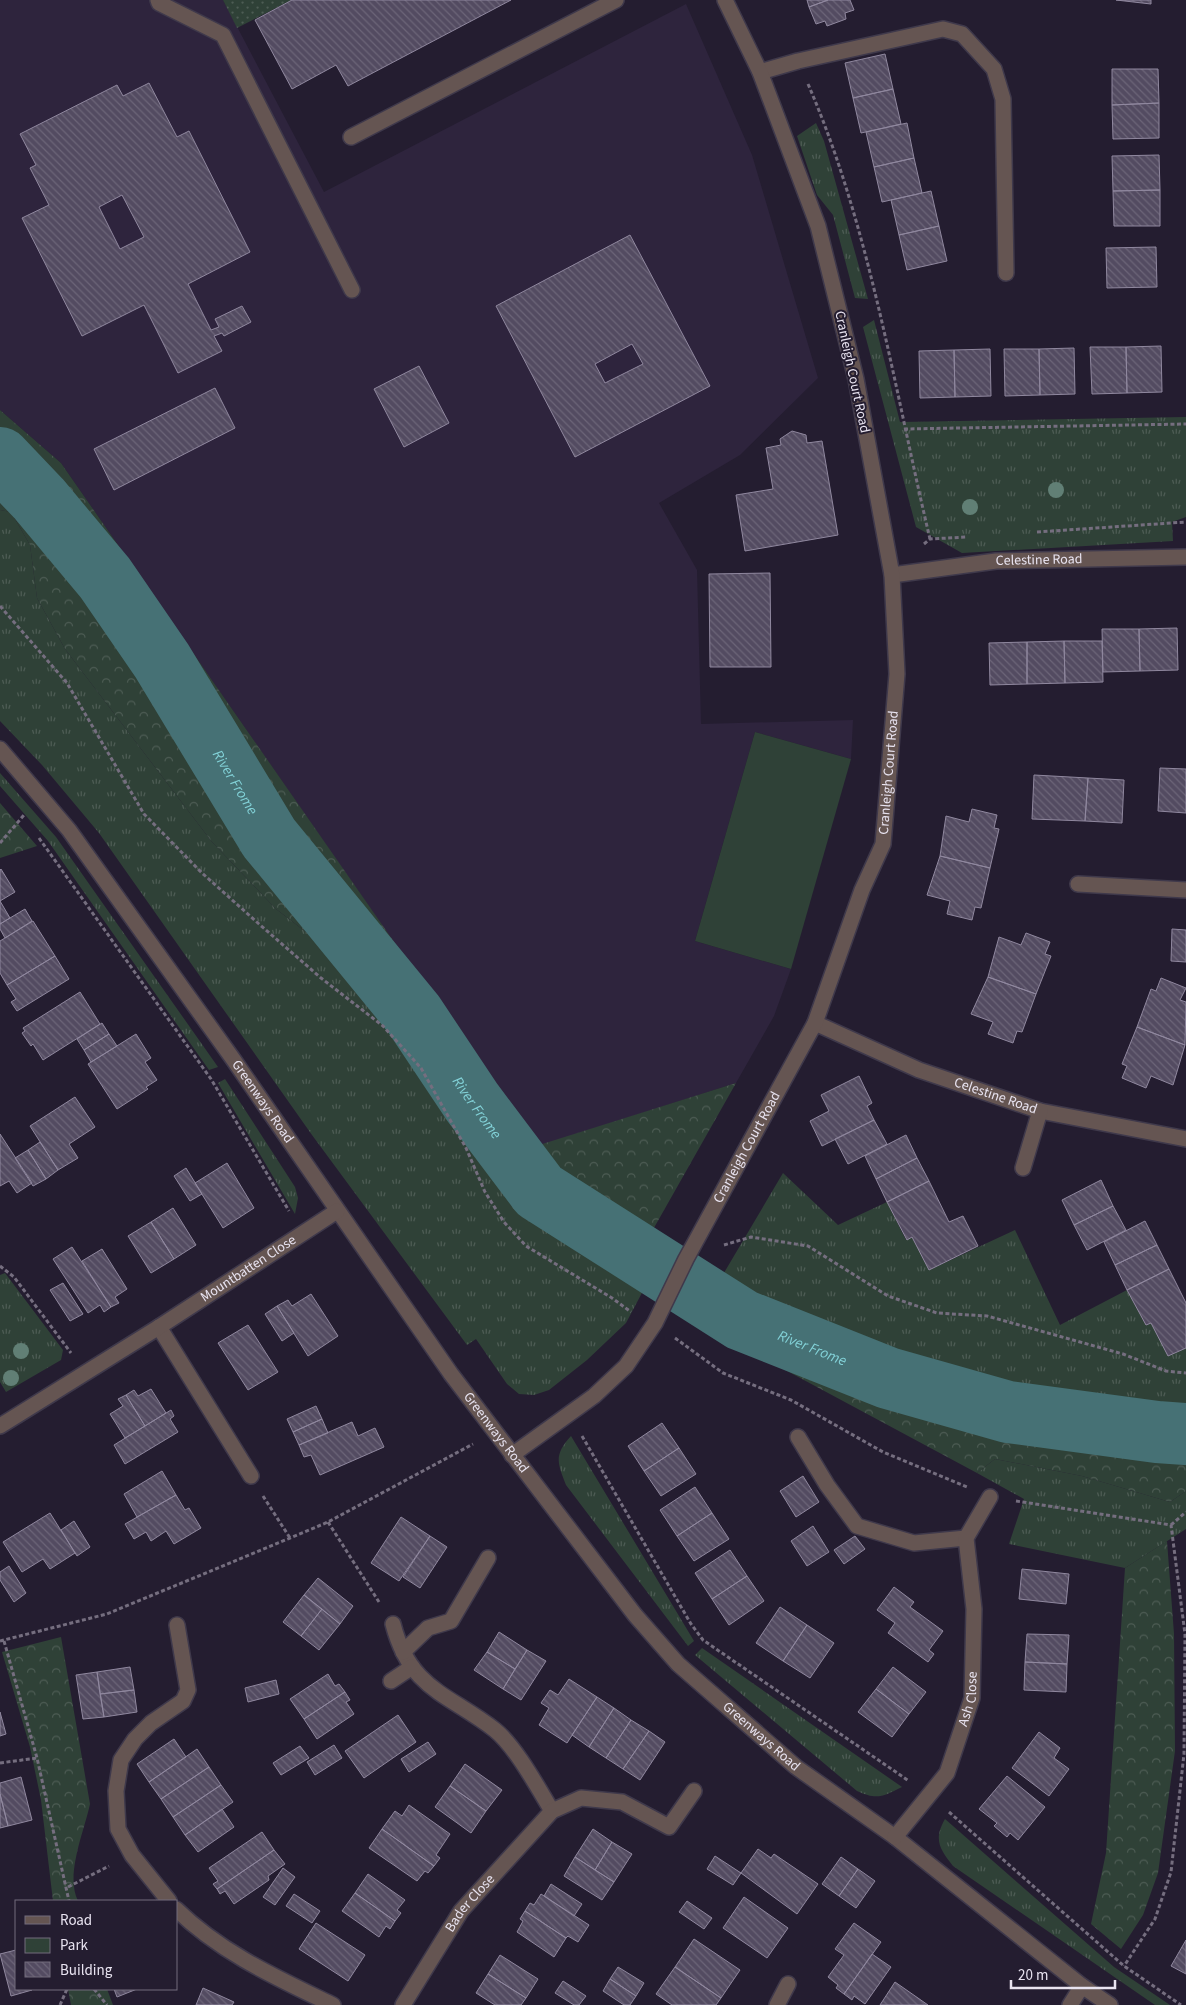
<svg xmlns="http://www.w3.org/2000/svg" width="1186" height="2005" viewBox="0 0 1186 2005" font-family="'Source Sans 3',sans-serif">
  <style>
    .built { fill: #2e243d }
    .grass { fill: url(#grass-tufts) }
    .forest { fill: url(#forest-crowns) }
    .park { fill: #2f4137 }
    .garden { fill: url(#garden-dots) }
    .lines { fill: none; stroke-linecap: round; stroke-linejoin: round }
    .river { stroke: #467175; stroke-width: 62 }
    .building { fill: url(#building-back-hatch); stroke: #90889f; fill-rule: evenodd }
    .minor-casing { stroke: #3f394b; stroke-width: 18 }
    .path { stroke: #756e7f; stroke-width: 3; stroke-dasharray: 4 2.5; stroke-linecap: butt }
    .minor { stroke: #655552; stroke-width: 15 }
    .tree { fill: #617f75 }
    .labels { text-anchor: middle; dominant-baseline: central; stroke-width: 4; stroke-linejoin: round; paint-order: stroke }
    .street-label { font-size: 14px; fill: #e8e3f0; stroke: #241d30 }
    .water-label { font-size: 15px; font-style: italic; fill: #82d1d7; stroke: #241d30 }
  </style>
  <defs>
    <pattern id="grass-tufts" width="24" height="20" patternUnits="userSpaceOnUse" patternTransform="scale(1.25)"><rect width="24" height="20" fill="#2f4137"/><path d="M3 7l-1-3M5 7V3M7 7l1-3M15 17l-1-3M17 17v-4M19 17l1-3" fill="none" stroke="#4d5c54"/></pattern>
    <pattern id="forest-crowns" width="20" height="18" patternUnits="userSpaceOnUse" patternTransform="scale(1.25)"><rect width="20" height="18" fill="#2f4137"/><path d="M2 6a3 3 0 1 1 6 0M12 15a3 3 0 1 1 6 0" fill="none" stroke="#4d5c54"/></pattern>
    <pattern id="garden-dots" width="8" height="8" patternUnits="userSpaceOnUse" patternTransform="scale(1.25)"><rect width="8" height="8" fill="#2f4137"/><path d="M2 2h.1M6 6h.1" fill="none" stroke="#4d5c54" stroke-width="1.8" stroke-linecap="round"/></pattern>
    <pattern id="building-back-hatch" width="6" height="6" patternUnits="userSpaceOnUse" patternTransform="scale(1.25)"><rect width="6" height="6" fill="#534b61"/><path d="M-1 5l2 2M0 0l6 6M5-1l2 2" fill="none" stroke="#6c6578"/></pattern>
  </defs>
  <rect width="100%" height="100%" fill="#241d30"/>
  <path class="built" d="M0,0H223L324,192L686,4L752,155L818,378L740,455L659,503L697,570L701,724L853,720L851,759L755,732L695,941L791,969L774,1016L736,1083L536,1147L61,463L0,410Z"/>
  <path class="grass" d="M816,123L824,141L868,299L855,298L833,215L817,195L797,136Z
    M874,320L900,422L1186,417V517L1172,522L1173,541L962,553L916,527L863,327Z
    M0,510L11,512L30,545L37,598L65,649L212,842L276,909L375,985L472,1131L534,1203L625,1279L644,1289L626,1323L587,1360L549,1390L534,1395L519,1394L507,1384L476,1339L467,1345L312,1135L99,833L42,765L0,721Z
    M0,773L56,837L218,1067L209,1070L48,841L0,786Z
    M225,1079L295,1187L298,1198L295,1214L218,1083Z
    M783,1173L838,1225L887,1202L906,1240L912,1237L929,1270L1015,1230L1060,1325L1127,1290L1146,1325L1151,1323L1168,1356L1186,1348V1425L1097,1414L1006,1396L925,1386L718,1283Z
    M5,1273L63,1350L61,1360L6,1392L0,1382V1275Z
    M571,1436L694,1641L688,1646L566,1485C557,1462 554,1455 571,1436Z
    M995,1459L1082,1476L1170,1502L1186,1491V1529L1125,1568L1009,1544L1024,1499L977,1473Z
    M702,1648L902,1787C882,1797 877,1800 857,1791L695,1655Z
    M945,1819L1114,1967L1170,2005H1155L953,1866C940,1849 933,1840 945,1819Z"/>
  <path class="forest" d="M0,410L61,463L536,1146L736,1083L625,1279L534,1203L472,1131L375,985L276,909L212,842L65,649L37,598L30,545L11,512L0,510Z
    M0,803L37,846L0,858Z
    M718,1283L925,1386L1006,1416L1186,1444V1491L1170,1502L1082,1476L995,1459L977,1473L696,1322Z
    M1167,1541L1174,1634L1175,1751L1158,1873L1143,1915L1121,1949L1091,1924L1106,1853L1125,1568Z
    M61,1637L90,1804C84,1832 65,1875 78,1901H53L41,1800L30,1747L2,1652Z
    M68,1989H107L113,2005H71Z"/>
  <path class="park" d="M755,732L851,759L791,969L695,941Z"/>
  <path class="garden" d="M223,0H292L237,28Z"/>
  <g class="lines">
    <path class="river" id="s1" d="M0,458L39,499L105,578L162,661L269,838L414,1015L472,1102L539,1191L742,1320L888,1378L1008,1412L1157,1432L1186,1434"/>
  </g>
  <path class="building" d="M292,0H511L348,86L336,65L292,89L255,20Z
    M807,0H828L809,7Z
    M828,0H850L854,10L845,13L846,19L827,26L825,21L816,24L809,7Z
    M1116,0H1151V4Z
    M885,54L893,89L853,98L845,63Z
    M1112,69H1158L1159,103L1112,105Z
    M149,83L177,137L189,131L250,252L188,284L211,330L219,327L215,319L242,306L251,322L224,336L222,333L214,336L222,351L178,373L144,305L82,336L22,218L49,205L30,168L36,165L20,134L117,85L123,96ZM122,195L144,237L120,249L99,207Z
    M893,89L901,124L861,133L853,98Z
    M1159,103V138L1113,139L1112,105Z
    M907,123L914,158L874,167L866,132Z
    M1159,155L1160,190L1113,191L1112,156Z
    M914,158L922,193L882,202L874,167Z
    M1160,190V226H1114L1113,191Z
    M931,191L939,226L899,235L891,200Z
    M939,226L947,261L907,270L899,235Z
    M630,235L710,386L575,457L496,306ZM632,344L643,364L605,383L595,364Z
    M1156,247L1157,287L1107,288L1106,248Z
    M1161,346L1162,392L1127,393L1126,347Z
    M1090,347H1126L1127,393L1092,394Z
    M1074,348L1075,394L1040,395L1039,349Z
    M990,349L991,396L955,397L954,350Z
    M1004,349H1039L1040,395L1005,396Z
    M954,350L955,397L920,398L919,351Z
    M419,366L449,423L404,447L374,389Z
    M215,388L235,428L114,490L94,449Z
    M792,431L806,435L807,443L822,441L838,535L745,551L736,495L773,489L766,448L781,445L780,439Z
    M770,573L771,667H710L709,574Z
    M1177,628L1178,670L1140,671L1139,629Z
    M1102,629H1139L1140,671L1103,672Z
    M1064,641L1065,683L1027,684V642Z
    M1064,641H1102L1103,682L1065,683Z
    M1027,642V684L990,685L989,643Z
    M1160,768L1186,769V813L1158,811Z
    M1034,775L1088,778L1085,821L1032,819Z
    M1088,778L1124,780L1122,823L1085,821Z
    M972,809L997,815L994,828L999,829L990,868L940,856L946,816L969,822Z
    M940,856L990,868L981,908L975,907L972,920L947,914L950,901L927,895Z
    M1,869L15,892L0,901L10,918L0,924V870Z
    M25,909L32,921L5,938L0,929V924Z
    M33,921L55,956L7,985L0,973V941Z
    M1172,929L1186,930V962L1171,961Z
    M1026,933L1050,942L1045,954L1051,956L1036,994L988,977L999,937L1021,945Z
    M55,956L69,979L17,1011L11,1002L16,999L7,985Z
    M988,977L1036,994L1022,1032L1017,1031L1013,1043L988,1034L993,1022L971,1014Z
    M1161,978L1186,988L1180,1000L1186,1002L1185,1045L1137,1027L1151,989L1156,991Z
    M80,992L100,1024L43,1060L33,1044L31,1046L22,1033L25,1031L23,1028Z
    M102,1023L109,1034L84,1050L77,1039Z
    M1137,1027L1185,1045L1173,1085L1151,1076L1146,1088L1122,1078L1127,1066L1122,1064Z
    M109,1034L117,1046L91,1062L84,1050Z
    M136,1034L151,1058L145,1062L157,1080L146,1087L148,1089L117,1109L88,1064Z
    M859,1076L872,1103L867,1106L874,1120L822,1146L810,1121L829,1111L821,1095Z
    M75,1097L95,1127L69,1144L78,1158L58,1170L30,1126Z
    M874,1120L887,1144L848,1164L835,1139Z
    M0,1134L32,1183L17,1193L9,1181L0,1186Z
    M906,1135L917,1158L876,1179L865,1156Z
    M40,1142L58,1170L46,1179L28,1150Z
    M28,1150L46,1179L33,1186L15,1158Z
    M917,1158L929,1181L887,1202L876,1179Z
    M227,1163L254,1208L223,1228L195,1183Z
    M186,1168L202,1194L190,1201L174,1176Z
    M1101,1180L1113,1206L1074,1225L1062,1200Z
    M929,1181L949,1222L963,1216L978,1246L929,1270L912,1237L907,1240L887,1202Z
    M1113,1206L1126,1230L1087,1250L1074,1225Z
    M173,1208L196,1245L174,1259L151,1222Z
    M1145,1221L1157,1245L1115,1265L1104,1242Z
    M151,1222L174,1259L151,1273L128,1236Z
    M1157,1245L1169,1269L1127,1290L1115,1265Z
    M72,1247L111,1307L104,1312L100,1305L88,1313L53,1259Z
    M102,1249L127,1289L115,1297L119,1303L111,1307L82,1261Z
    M1169,1269L1186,1303V1348L1168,1356L1151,1323L1146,1325L1127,1290Z
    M63,1283L83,1314L70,1321L50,1290Z
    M311,1294L338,1336L308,1356L277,1306L288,1300L292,1306Z
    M277,1306L294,1333L282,1341L265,1314Z
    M248,1325L278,1372L248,1390L218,1343Z
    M151,1389L166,1413L145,1426L126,1395L134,1390L138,1396Z
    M126,1395L145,1426L125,1438L110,1414L123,1406L118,1399Z
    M316,1406L322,1419L293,1432L287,1419Z
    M171,1410L174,1416L170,1419L178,1432L125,1464L114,1445Z
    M322,1419L328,1433L299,1445L293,1432Z
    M352,1422L358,1436L375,1428L384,1447L320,1475L311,1455L304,1457L299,1445Z
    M662,1423L679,1448L644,1471L628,1446Z
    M679,1448L696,1474L661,1496L644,1471Z
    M162,1471L176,1495L137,1517L124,1494Z
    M803,1476L819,1502L796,1517L780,1491Z
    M695,1487L712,1513L677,1536L660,1510Z
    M176,1495L185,1510L189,1508L201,1528L174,1544L166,1531L151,1541L146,1532L134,1539L125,1524Z
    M50,1513L75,1553L50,1569L43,1559L22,1572L3,1542Z
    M712,1513L729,1539L694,1561L677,1536Z
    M401,1517L430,1536L399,1581L371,1563Z
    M74,1521L90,1547L77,1556L61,1530Z
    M813,1526L829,1552L807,1566L791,1541Z
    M430,1536L447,1547L420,1588L403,1577Z
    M855,1536L865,1549L844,1564L834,1550Z
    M730,1550L747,1576L712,1599L695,1573Z
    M9,1566L26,1593L14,1602L0,1580V1572Z
    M1022,1569L1069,1574L1066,1604L1019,1599Z
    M747,1576L764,1601L729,1625L712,1599Z
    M318,1578L353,1606L340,1624L304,1595Z
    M894,1587L914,1602L910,1607L943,1631L929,1650L934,1654L928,1662L888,1633L895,1623L877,1610Z
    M304,1595L322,1609L301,1636L283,1622Z
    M780,1607L807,1625L783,1661L756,1643Z
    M322,1609L340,1624L319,1650L301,1636Z
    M807,1625L834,1643L810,1678L783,1661Z
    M499,1632L527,1650L515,1669L487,1652Z
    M1027,1634L1069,1635L1067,1664L1025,1662Z
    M527,1650L546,1661L521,1700L503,1689Z
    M487,1652L515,1669L503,1689L474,1670Z
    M1025,1662L1067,1664L1066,1692L1024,1690Z
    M130,1667L134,1690L100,1694L97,1672Z
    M893,1667L926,1692L909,1714L876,1689Z
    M97,1672L104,1717L83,1719L76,1675Z
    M328,1674L335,1686L339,1684L345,1692L304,1719L290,1699Z
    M569,1679L597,1697L567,1743L539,1725L549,1708L541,1703L550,1690L558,1695Z
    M276,1680L279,1694L248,1702L245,1688Z
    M876,1689L909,1714L892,1737L858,1712Z
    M134,1690L137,1712L104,1717L100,1694Z
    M345,1692L350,1700L346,1702L354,1714L317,1739L304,1719Z
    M597,1697L614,1708L589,1747L572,1735Z
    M614,1708L631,1720L606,1758L589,1747Z
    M0,1712L6,1734L0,1736Z
    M398,1715L416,1742L364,1778L345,1751Z
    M631,1720L649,1731L623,1769L606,1758Z
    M649,1731L665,1742L640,1780L623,1769Z
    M1039,1732L1060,1748L1054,1758L1069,1769L1049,1796L1012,1768Z
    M174,1739L186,1757L149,1782L137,1764Z
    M428,1742L436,1754L409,1772L401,1759Z
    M334,1745L342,1758L315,1775L307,1762Z
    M300,1746L309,1758L281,1775L273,1763Z
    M197,1749L209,1767L161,1799L149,1782Z
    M465,1764L502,1790L486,1811L450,1786Z
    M209,1767L221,1785L173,1817L161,1799Z
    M1007,1776L1045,1807L1018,1840L1010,1833L1007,1837L994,1826L997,1823L979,1809Z
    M21,1777L32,1820L8,1826L0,1794V1783Z
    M221,1785L233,1802L185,1835L173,1817Z
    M450,1786L486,1811L471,1833L435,1807Z
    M0,1794L8,1826L0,1828Z
    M409,1805L450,1834L436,1855L440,1858L434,1866L382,1829L395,1811L402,1816Z
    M222,1809L234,1827L198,1852L185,1835Z
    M382,1829L434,1866L428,1873L425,1871L417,1881L369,1848Z
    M593,1829L612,1842L595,1870L575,1857Z
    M262,1832L274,1850L217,1889L213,1884L218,1881L209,1868Z
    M612,1842L632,1854L614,1882L595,1870Z
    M758,1849L771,1858L774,1854L818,1884L797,1914L741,1873Z
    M274,1850L285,1864L268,1876L269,1880L234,1904L225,1891L220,1894L217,1889Z
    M715,1856L741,1873L733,1885L707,1869Z
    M575,1857L614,1882L602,1900L564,1876Z
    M841,1857L858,1869L839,1896L822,1884Z
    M283,1868L295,1877L275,1905L263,1897Z
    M858,1869L875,1881L856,1908L839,1896Z
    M368,1874L405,1900L397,1910L401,1913L395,1921L355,1893Z
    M551,1884L582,1904L574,1916L544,1896Z
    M355,1893L395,1921L390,1929L386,1926L379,1937L342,1911Z
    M294,1894L320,1911L312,1923L286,1906Z
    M541,1894L589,1925L578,1942L568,1936L566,1938L525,1911L530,1903L534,1905Z
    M744,1897L788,1928L767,1958L723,1928Z
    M687,1901L712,1918L704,1929L679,1912Z
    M525,1911L566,1938L554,1957L517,1932L523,1921L520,1919Z
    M316,1923L365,1955L348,1981L299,1949Z
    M854,1923L881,1942L844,1994L836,1988L838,1985L828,1977L844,1955L835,1949Z
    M694,1939L740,1970L721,1998L675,1967Z
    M1186,1940V1974L1171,1966Z
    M16,1950V1989L32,1990L11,1996L0,1954Z
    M872,1954L891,1967L865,2004L854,1996L852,2000L844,1994Z
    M500,1955L538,1979L526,1998L488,1974Z
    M618,1967L644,1983L636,1996L610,1979Z
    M675,1967L721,1998L716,2005H672L656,1994Z
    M488,1974L526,1998L521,2005H495L476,1993Z
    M610,1979L636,1996L630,2005H624L603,1991Z
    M563,1981L586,1996L579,2005H574L555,1993Z
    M895,1982L928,2005H880Z
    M203,1988L234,2002L232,2005H196Z
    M114,1989H137L117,1997Z"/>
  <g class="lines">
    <defs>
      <g id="minor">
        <path d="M158,0L159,3L223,35L352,290"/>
        <path d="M760,72L798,61L943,29L962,34L994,69L1003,99L1006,273"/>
        <path d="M351,137L616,0"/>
        <path id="s2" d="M892,575L996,561L1186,557"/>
        <path id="s3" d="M0,749L69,830L233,1059L451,1374L635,1615L678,1664L796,1767L895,1837L1082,1986L1110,2005"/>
        <path d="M1078,884L1186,890"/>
        <path id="s4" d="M815,1023L919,1070L1040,1111L1186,1139"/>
        <path d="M1023,1168L1040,1111"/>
        <path d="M159,1327L251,1476"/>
        <path id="s5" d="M0,1426L159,1327L337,1211"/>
        <path d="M798,1437L827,1485L857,1526L914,1543L966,1538"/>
        <path id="s6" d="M512,1455L594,1396L626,1366L655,1323L686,1259L815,1023L862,890L883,844L897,674L892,575L856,379L818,226L760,72L725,0"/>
        <path d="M393,1624C410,1690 449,1694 495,1730C516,1747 538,1788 552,1811"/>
        <path d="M403,1652L428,1628L451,1621L488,1558"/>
        <path d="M391,1681L412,1667"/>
        <path id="s7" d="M895,1837L947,1773L972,1698L974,1609L966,1538L990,1497"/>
        <path d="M169,1901L132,1855L118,1829L116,1791L121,1760L135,1739L151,1723L183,1701L188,1690L177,1625"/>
        <path d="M176,1909C221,1953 277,1978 333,2005"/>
        <path id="s8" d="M403,2005L461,1911L552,1811L581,1798L622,1802L669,1827L694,1791"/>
        <path d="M777,2005L788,1984"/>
        <path d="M1070,2005L1082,1986"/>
      </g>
    </defs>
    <use href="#minor" class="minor-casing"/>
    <path class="path" d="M808,84C870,227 894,388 930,539
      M904,429L1186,424
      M1037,532L1186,522
      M924,544L930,539L966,537
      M0,606L67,683L144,814L202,873L259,924L321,978L383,1026L421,1068L466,1148L485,1192L504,1222L526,1246L612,1298L631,1312
      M39,838L211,1079L289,1211
      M0,843L24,815
      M724,1245L751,1237L808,1246L888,1296L937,1313L987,1316L1123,1354L1166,1371L1186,1373
      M0,1266L14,1277L71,1353
      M675,1338L723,1373L791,1400L883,1452L967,1487
      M582,1436L691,1624L703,1640L909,1781
      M263,1496L290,1538
      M1016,1501L1171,1525L1185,1634L1184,1754L1171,1872L1155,1919L1124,1966
      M328,1522L379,1602
      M1171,1525L1186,1512
      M0,1641L107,1614L290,1538L328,1522L473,1444
      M4,1641L37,1758L69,1901
      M0,1763L37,1758
      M949,1812L1124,1966L1181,2005
      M68,1887L109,1866
      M94,1989L107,2005
      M60,2005L67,1989"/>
    <use href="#minor" class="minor"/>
  </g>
  <g class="tree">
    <circle cx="1056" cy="490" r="8"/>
    <circle cx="970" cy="507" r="8"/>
    <circle cx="21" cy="1351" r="8"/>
    <circle cx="11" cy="1378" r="8"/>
  </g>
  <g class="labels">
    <g class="street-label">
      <text transform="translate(852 372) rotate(78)">Cranleigh Court Road</text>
      <text stroke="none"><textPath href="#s2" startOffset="148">Celestine Road</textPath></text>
      <text stroke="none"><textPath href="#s6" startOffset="800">Cranleigh Court Road</textPath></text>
      <text stroke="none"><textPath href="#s4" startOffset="195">Celestine Road</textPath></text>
      <text stroke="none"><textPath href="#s3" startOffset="440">Greenways Road</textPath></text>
      <text stroke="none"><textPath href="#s6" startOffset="395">Cranleigh Court Road</textPath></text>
      <text stroke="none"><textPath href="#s5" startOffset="294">Mountbatten Close</textPath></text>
      <text stroke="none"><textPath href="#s3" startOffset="845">Greenways Road</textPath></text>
      <text stroke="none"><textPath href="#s7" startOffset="160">Ash Close</textPath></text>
      <text stroke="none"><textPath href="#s3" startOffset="1250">Greenways Road</textPath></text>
      <text stroke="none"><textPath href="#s8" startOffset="122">Bader Close</textPath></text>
    </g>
    <g class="water-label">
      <text stroke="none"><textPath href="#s1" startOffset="402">River Frome</textPath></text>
      <text stroke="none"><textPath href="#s1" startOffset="808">River Frome</textPath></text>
      <text stroke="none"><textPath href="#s1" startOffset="1228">River Frome</textPath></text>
    </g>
  </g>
  <rect x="15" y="1900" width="162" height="90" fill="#241d30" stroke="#726c7d"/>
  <rect x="25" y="1916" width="25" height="8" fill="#655552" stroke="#726c7d"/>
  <text x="60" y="1925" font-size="15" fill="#e8e3f0">Road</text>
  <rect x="25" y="1938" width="25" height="15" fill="#2f4137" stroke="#726c7d"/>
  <text x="60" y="1950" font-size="15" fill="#e8e3f0">Park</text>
  <rect x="25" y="1962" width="25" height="15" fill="url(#building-back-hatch)" stroke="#726c7d"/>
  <text x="60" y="1975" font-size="15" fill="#e8e3f0">Building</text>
  <path d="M1011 1980v8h104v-8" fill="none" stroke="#e8e3f0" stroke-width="2.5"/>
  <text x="1018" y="1980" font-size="15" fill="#e8e3f0" stroke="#241d30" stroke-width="4" paint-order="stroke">20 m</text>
</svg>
